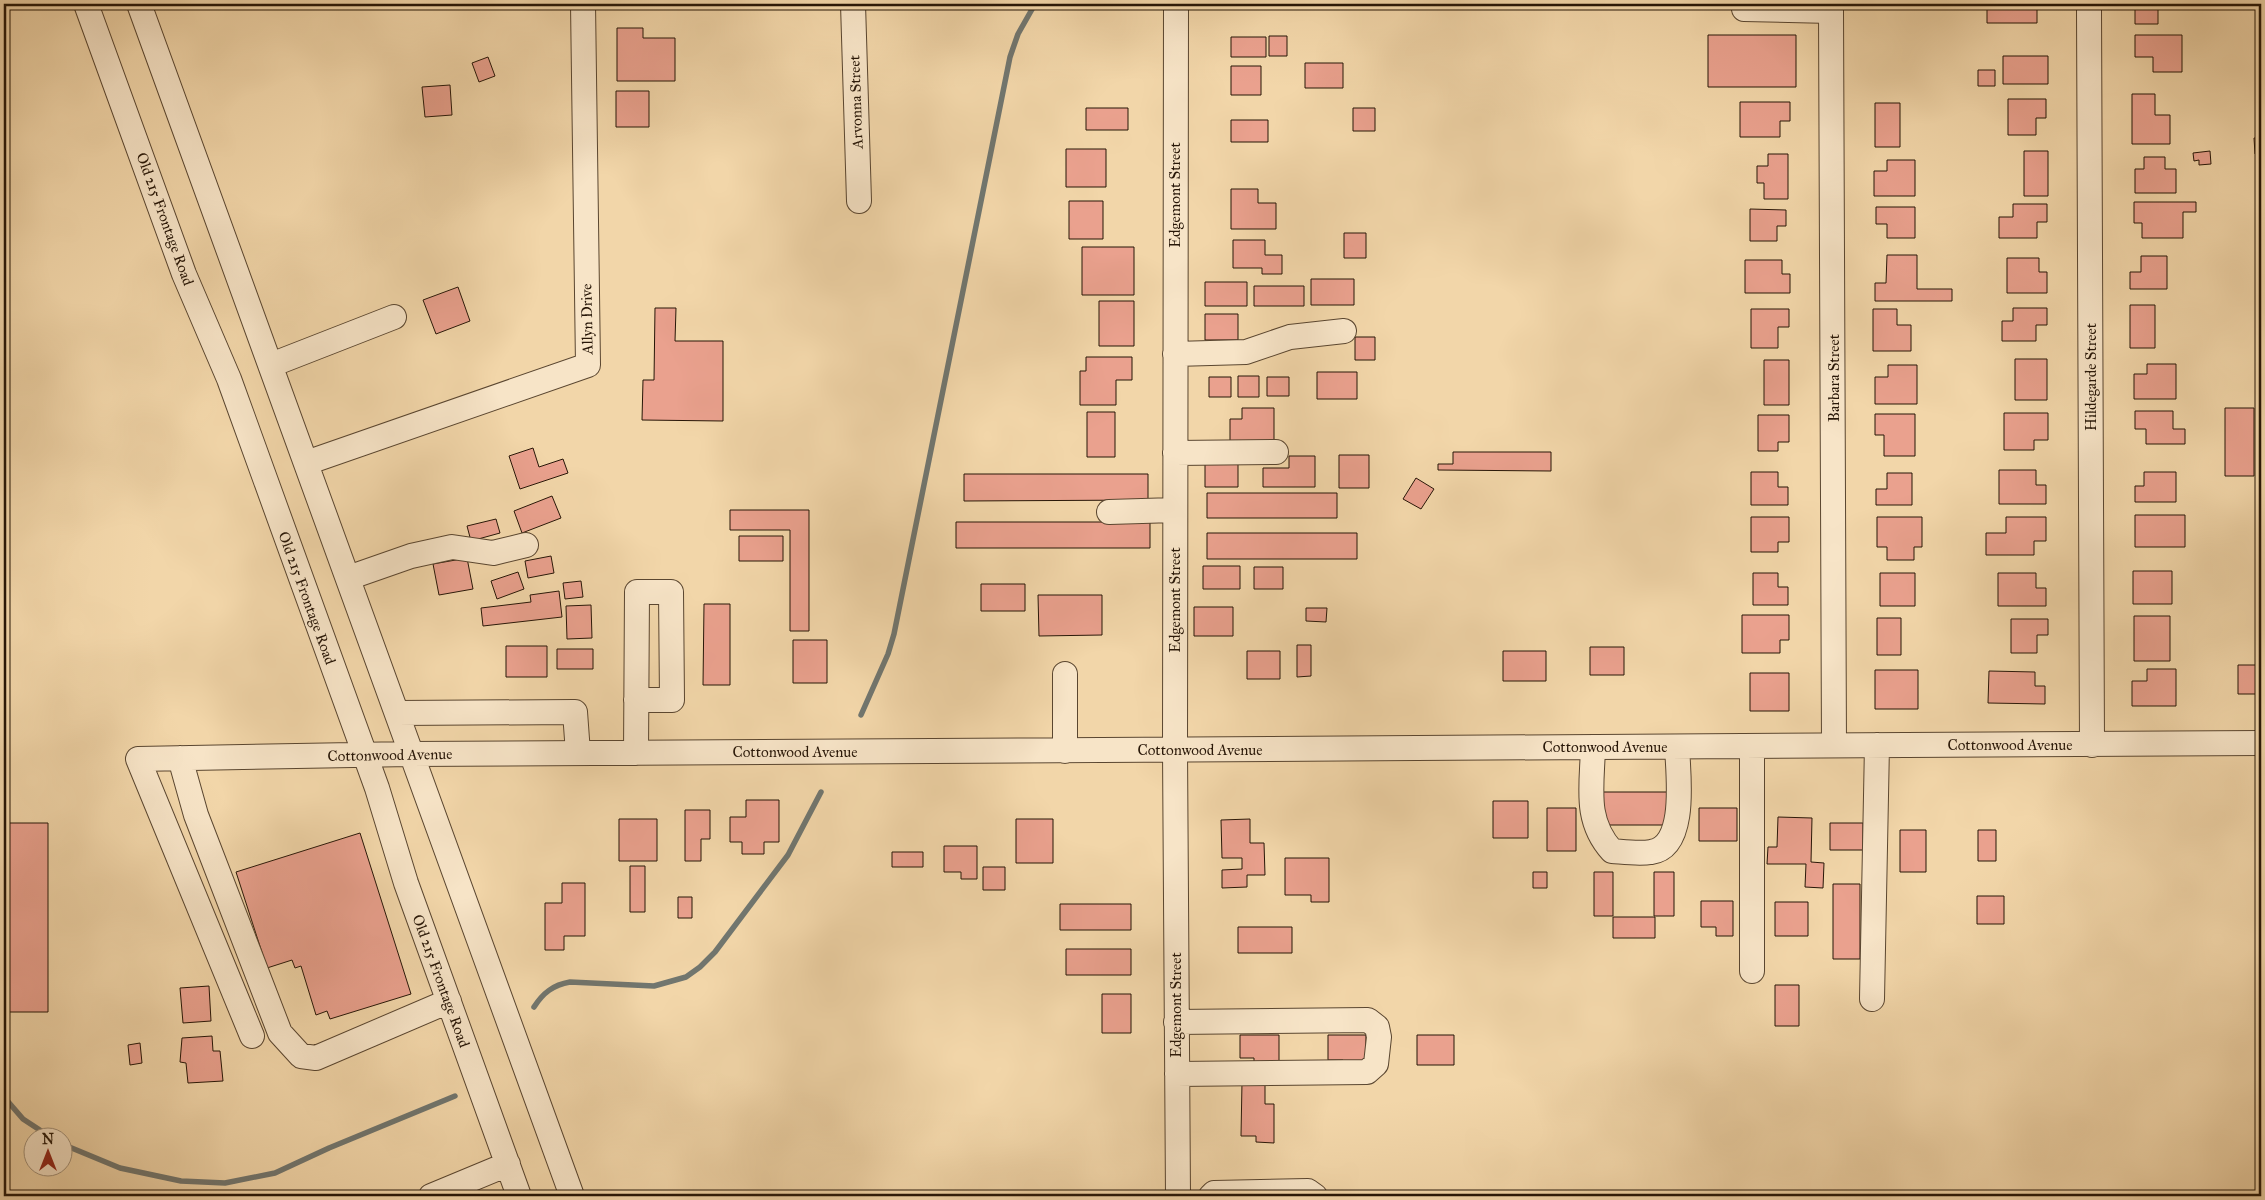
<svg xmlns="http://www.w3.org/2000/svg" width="2265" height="1200" viewBox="0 0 2265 1200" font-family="'IM FELL Great Primer',serif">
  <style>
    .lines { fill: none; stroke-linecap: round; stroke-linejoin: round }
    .stream { stroke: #71766f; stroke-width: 5.5 }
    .building { fill: #eaa18e; stroke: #271607 }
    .minor-casing { stroke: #5a4630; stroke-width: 26 }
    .minor { stroke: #f7e4c7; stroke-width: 24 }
    .labels { text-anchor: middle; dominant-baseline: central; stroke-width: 4; stroke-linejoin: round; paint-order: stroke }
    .street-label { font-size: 15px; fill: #271607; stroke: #f7e4c7 }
  </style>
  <rect width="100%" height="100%" fill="#f2d6a9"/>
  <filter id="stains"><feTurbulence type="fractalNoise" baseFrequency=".004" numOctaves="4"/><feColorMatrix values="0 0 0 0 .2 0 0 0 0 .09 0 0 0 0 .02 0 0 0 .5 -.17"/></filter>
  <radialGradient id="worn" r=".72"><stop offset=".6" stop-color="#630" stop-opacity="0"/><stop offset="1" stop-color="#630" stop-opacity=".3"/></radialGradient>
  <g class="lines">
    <path class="stream" d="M861,715L888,654L894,634L1010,57L1018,34L1035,4
      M534,1007C543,993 553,985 570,982L654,986L686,977L700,967L715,952L788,855L821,792
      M4,1097L23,1119L52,1138
      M62,1144L120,1168L181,1181L225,1183L275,1173L329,1148L455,1096"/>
  </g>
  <path class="building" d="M1987,4H2037V23H1987Z
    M2135,4H2158V24H2135Z
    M617,28H643V38H675V81H617Z
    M1708,35H1796V87H1708Z
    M2135,35H2182V72H2153V57H2135Z
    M1269,36H1287V56H1269Z
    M1231,37H1266V57H1231Z
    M2003,56H2048V84H2003Z
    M488,57L495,76L479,82L472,63Z
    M1305,63H1343V88H1305Z
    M1231,66H1261V95H1231Z
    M1978,70H1995V86H1978Z
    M450,85L452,115L425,117L422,87Z
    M616,91H649V127H616Z
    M2132,94H2155V115H2170V144H2132Z
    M2008,99H2046V118H2036V135H2008Z
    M1740,102H1790V121H1780V137H1740Z
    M1875,103H1900V147H1875Z
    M1086,108H1128V130H1086Z
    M1353,108H1375V131H1353Z
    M1231,120H1268V142H1231Z
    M2254,138H2261V154H2255Z
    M1066,149H1106V187H1066Z
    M2024,151H2048V196H2024Z
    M2210,151L2211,164L2199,165V160L2194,161L2193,153Z
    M1768,154H1788V199H1764V183H1757V166H1768Z
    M2144,157H2165V169H2176V193H2135V169H2144Z
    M1887,160H1915V196H1874V171H1887Z
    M1231,189H1258V203H1276V229H1231Z
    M1069,201H1103V239H1069Z
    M2134,202H2196V212H2183V238H2142V223H2134Z
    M2013,204H2047V222H2037V238H1999V217H2013Z
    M1876,207H1915V238H1887V224H1876Z
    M1750,209L1786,210V226H1777V241H1750Z
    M1344,233H1366V258H1344Z
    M1233,240H1265V255H1282V274H1262V268H1233Z
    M1082,247H1134V295H1082Z
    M1887,255H1917V289H1952V301H1875V283H1886Z
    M2141,256H2167V289H2130V272H2141Z
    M2007,258H2039V272H2047V293H2007Z
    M1745,260H1782V274H1790V293H1745Z
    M1311,279H1354V305H1311Z
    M1205,282H1247V306H1205Z
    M1254,286H1304V306H1254Z
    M458,287L470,321L436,334L423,300Z
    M1099,301H1134V346H1099Z
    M2130,305H2155V348H2130Z
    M655,308H676L675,341H723V421L642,420L643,380H654Z
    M2013,308H2047V325H2036V341H2002V321H2013Z
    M1751,309H1789V327H1778V348H1751Z
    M1873,309H1897V325H1911V351H1873Z
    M1205,314H1238V340H1205Z
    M2257,336H2261V363H2257Z
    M1355,337H1375V360H1355Z
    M1086,357H1132V380H1116V405H1080V371H1086Z
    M2015,359H2047V400H2015Z
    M1764,360H1789V405H1764Z
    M2147,364H2176V399H2134V374H2147Z
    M1888,365H1917V404H1875V377H1888Z
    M1317,372H1357V399H1317Z
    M1238,376H1259V397H1238Z
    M1209,377H1231V397H1209Z
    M1267,377H1289V396H1267Z
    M1242,408H1274V444H1230V419H1242Z
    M2225,408H2254V476H2225Z
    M2135,411H2173V429H2185V444H2146V429H2135Z
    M1087,412H1115V457H1087Z
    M2004,413H2048V440H2034V450H2004Z
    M1875,414H1915V456H1884V435H1875Z
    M1758,415H1789V442H1778V451H1758Z
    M533,448L539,467L563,459L568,473L520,489L509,456Z
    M1453,452H1551V471L1438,470V464H1453Z
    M1339,455H1369V488H1339Z
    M1289,456H1315V487H1263V468H1289Z
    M1205,463H1238V487H1205Z
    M1999,470H2036V485H2046V504H1999Z
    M1751,472H1778V487H1788V505H1751Z
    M2144,472H2176V502H2135V486H2144Z
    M1887,473H1912V505H1876V489H1887Z
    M964,474H1148V500L964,501Z
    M1416,478L1434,489L1421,509L1403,499Z
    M1207,493H1337V518H1207Z
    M552,496L561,518L522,533L514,511Z
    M730,510H809V631H790V530H730Z
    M2135,515H2185V547H2135Z
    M1751,517H1789V542H1778V552H1751Z
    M1877,517H1922V547H1914V560H1887V547H1877Z
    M2006,517H2046V541H2034V555H1986V533H2006Z
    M496,519L500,533L471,541L467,526Z
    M956,522H1150V548H956Z
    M1207,533H1357V559H1207Z
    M739,536H783V561H739Z
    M551,556L554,573L528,578L525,561Z
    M467,558L473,589L439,595L433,564Z
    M1203,566H1240V589H1203Z
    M1254,567H1283V589H1254Z
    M2133,571H2172V604H2133Z
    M518,572L524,589L497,599L491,581Z
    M1753,573H1778V587H1788V605H1753Z
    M1880,573H1915V606H1880Z
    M1998,573H2036V588H2046V606H1998Z
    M581,581L583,597L565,599L563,583Z
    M981,584H1025V611H981Z
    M559,591L562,617L483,626L481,608L531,602L530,595Z
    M1038,595H1102V635L1039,636Z
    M704,604H730V685H703Z
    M591,605L592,638L567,639L566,606Z
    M1194,607H1233V636H1194Z
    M1306,608H1327L1326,622L1306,621Z
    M1742,615H1789V640H1780V653H1742Z
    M2134,616H2170V661H2134Z
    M1877,618H1901V655H1877Z
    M2011,619H2048V635H2037V653H2011Z
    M793,640H827V683H793Z
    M1297,645H1311V676L1297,677Z
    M506,646H547V677H506Z
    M1590,647H1624V675H1590Z
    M557,649H593V669H557Z
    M1247,651H1280V679H1247Z
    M1503,651H1546V681H1503Z
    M2238,665H2261V694H2238Z
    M2147,669H2176V706H2132V681H2147Z
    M1875,670H1918V709H1875Z
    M1989,671L2035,672V686H2045V704L1988,703Z
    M1750,673H1789V711H1750Z
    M1602,792H1667V825H1602Z
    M746,800H779V842H764V854H742V842H730V817H746Z
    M1493,801H1528V838H1493Z
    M1547,808H1576V851H1547Z
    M1699,808H1737V841H1699Z
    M685,810H710V839H701V861H685Z
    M1778,817L1812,818L1811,862L1824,863L1823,888L1805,887L1806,864H1767L1768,847H1777Z
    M619,819H657V861H619Z
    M1016,819H1053V863H1016Z
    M1250,819V843H1264L1265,875H1247V887L1222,888V870L1242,869V858H1222L1221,820Z
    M4,823H48V1012H4Z
    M1830,823H1863V850H1830Z
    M1900,830H1926V872H1900Z
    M1978,830H1996V861H1978Z
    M360,833L411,994L330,1019L327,1011L316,1015L301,966L295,968L292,960L267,968L236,872Z
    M944,846H977V879H961V872H944Z
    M892,852H923V867H892Z
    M1285,858H1329V902H1311V895H1285Z
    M630,866H645V912H630Z
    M983,867H1005V890H983Z
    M1533,872H1547V888H1533Z
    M1594,872H1613V916H1594Z
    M1654,872H1674V916H1654Z
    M562,883H585V936H564V950H545V903H562Z
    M1833,884H1860V959H1833Z
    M1977,896H2004V924H1977Z
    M678,897H692V918H678Z
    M1701,901H1733V936H1716V927H1701Z
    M1775,902H1808V936H1775Z
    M1060,904H1131V930H1060Z
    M1613,917H1655V938H1613Z
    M1238,927H1292V953H1238Z
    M1066,949H1131V975H1066Z
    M1775,985H1799V1026H1775Z
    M209,986L211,1021L183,1023L180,988Z
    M1102,994H1131V1033H1102Z
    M1240,1035H1279V1067H1254V1058H1240Z
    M1328,1035H1366V1068H1343V1060H1328Z
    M1417,1035H1454V1065H1417Z
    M212,1036L213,1051H220L223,1081L188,1083L186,1063L180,1062L182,1038Z
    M140,1043L142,1063L130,1065L128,1045Z
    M1242,1082H1265V1104H1274V1143L1256,1142V1136H1241Z"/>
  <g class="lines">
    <defs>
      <path id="minor" d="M86,4L184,274L229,379L377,788L406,883L519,1196
        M139,4L572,1196
        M853,4L859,201
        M1176,4L1175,750L1178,1196
        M1744,9L1831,11L1834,745
        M2089,9L2092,745
        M1175,354L1246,352L1290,337L1344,331
        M271,365L394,317
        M1175,453L1276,452
        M306,463L588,365L583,4
        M1109,512L1175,510
        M348,578L411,556L452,547L493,553L526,545
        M1065,674V751
        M397,713L575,712L578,753
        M1752,746V971
        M1593,747C1592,787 1584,820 1612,851C1625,852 1639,854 1651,852C1688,847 1678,773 1677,747
        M636,753L637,592H671L672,700H636
        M180,758L196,815L280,1033L301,1056L316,1058L449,1001
        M1872,999L1877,745
        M1176,1022L1368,1020L1377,1027L1379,1037L1376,1064L1367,1072L1177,1074
        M252,1036L138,759L410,754L2261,743
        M431,1196L508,1164
        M1211,1196L1214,1193L1308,1191L1315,1196"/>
    </defs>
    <use href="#minor" class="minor-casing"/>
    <use href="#minor" class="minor"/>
  </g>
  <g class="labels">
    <g class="street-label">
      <text transform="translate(856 102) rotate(-92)">Arvonna Street</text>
      <text transform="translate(1175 195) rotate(-90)">Edgemont Street</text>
      <text transform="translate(165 219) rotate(70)">Old 215 Frontage Road</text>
      <text transform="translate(587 319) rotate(-91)">Allyn Drive</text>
      <text transform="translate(2091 377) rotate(-90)">Hildegarde Street</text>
      <text transform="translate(1834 378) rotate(-90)">Barbara Street</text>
      <text transform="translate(307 598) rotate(70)">Old 215 Frontage Road</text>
      <text transform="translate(1175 600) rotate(-90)">Edgemont Street</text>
      <text x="2010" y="745">Cottonwood Avenue</text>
      <text x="1605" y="747">Cottonwood Avenue</text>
      <text x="1200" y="750">Cottonwood Avenue</text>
      <text x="795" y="752">Cottonwood Avenue</text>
      <text transform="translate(390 755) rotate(-1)">Cottonwood Avenue</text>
      <text transform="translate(441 981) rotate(70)">Old 215 Frontage Road</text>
      <text transform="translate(1176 1005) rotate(-90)">Edgemont Street</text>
    </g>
  </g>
  <rect width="2265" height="1200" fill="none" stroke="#f2d6a9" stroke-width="20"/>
  <rect x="5" y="5" width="2255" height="1190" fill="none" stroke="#271607" stroke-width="2.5"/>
  <rect x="10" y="10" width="2245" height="1180" fill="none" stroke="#271607"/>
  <g transform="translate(48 1152)"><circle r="24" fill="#f7e4c7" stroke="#a4927a"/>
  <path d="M0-4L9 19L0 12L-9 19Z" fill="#8f2418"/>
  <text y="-8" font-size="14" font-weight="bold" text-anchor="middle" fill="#271607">N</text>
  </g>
  <rect width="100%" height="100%" filter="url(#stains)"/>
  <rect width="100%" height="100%" fill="url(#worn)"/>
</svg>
